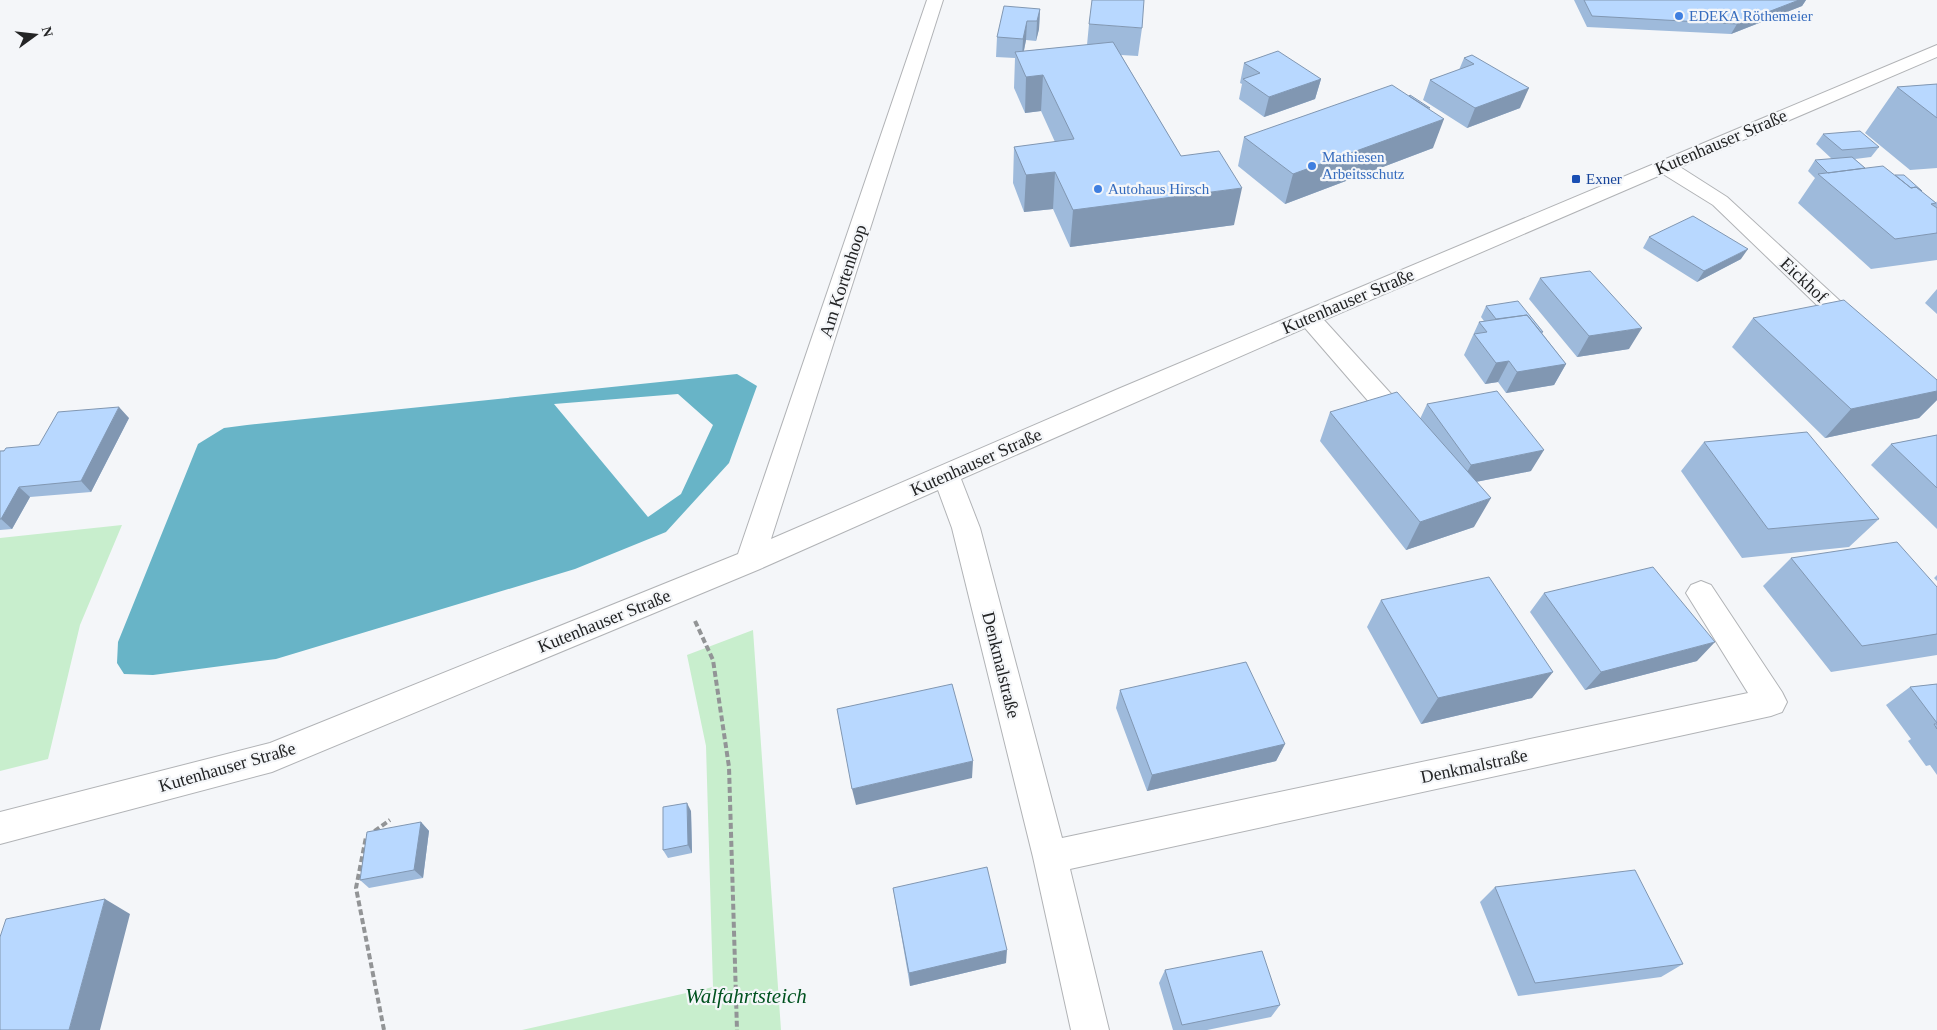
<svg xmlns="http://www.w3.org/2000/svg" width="1937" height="1030" viewBox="0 0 1937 1030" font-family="'Times New Roman',serif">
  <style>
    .green { fill: #c8eecd }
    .water { fill: #68b4c7; fill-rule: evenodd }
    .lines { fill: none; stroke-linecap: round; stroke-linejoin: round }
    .minor-casing { stroke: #b1b3b6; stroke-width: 2 }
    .path { stroke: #929496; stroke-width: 4; stroke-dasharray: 6 3; stroke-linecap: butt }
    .minor { fill: #fff; fill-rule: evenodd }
    .wall { fill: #9ebadb }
    .shaded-wall { fill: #8197b2 }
    .building { fill: #b8d8ff; stroke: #8197b2 }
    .shop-dot { fill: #3f7fe0; stroke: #f4f6f9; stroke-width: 2 }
    .transit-dot { fill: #1a4fb4; stroke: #f4f6f9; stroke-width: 2 }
    .labels { text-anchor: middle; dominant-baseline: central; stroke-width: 4.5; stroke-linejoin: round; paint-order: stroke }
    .far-shop-label { font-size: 15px; fill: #366cbe; stroke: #f4f6f9; text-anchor: start }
    .far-transit-label { font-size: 15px; fill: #164399; stroke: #f4f6f9; text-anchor: start }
    .street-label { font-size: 18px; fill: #232425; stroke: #f4f6f9 }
    .near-park-label { font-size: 21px; font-style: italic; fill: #00521f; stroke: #f4f6f9 }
  </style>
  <rect width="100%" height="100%" fill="#f4f6f9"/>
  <path class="green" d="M122,525L80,625L48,759L0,771V538Z
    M753,630L781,1030H522L713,987L706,746L687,655Z"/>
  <path class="water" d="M737,374L757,386L729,463L666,532L575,569L276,659L153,675L124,674L117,663L118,642L198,444L224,428L247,425ZM678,394L713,425L681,494L648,517L554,404Z"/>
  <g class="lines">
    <defs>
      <path id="minor" d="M927,0H943L771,539L1118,389L1937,45V57L1680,167L1727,197L1864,323L1868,329L1864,335L1856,337L1848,335L1713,205L1663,174L1324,320L1413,418L1417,425L1413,432L1404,434L1395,432L1305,328L961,479L980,528L1062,838L1748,693L1686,593L1691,585L1701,581L1711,585L1782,692L1787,702L1782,712L1771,716L1070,869L1109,1030H1071L1033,857L952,528L938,490L760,569L272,772L0,844V812L270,743L738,554Z"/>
    </defs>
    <use href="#minor" class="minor-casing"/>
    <path class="path" d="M695,621L713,660L729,767L737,1030
      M384,1030L356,888L366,837L390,820"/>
    <use href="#minor" class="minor"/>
  </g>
  <path class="wall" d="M1574,0H1806L1802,6L1731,34L1587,27Z
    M1040,9L1039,29L1036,41L1026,40L1024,51L1087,45L1089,24L1142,28L1138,56L1121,55L1181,156L1234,225L1070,247L1053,209L1024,212L1013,183L1014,147L1055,142L1041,111L1025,113L1014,88L1015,58L996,57L997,37Z
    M1472,55L1520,108L1467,128L1423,100L1430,80L1459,70L1464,58Z
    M1244,63L1321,79L1315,99L1264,117L1239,99L1242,84L1240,83Z
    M1937,84V168L1910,170L1865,133L1897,87Z
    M1429,109L1433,148L1285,204L1238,166L1244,137Z
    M1823,134L1879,147L1871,157L1855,159L1865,168L1895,175L1922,192L1936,203L1937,201V260L1871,269L1798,203L1815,178L1808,171L1815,160L1832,159L1816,144Z
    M1649,237L1741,259L1697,282L1643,248Z
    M1540,278L1629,349L1577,357L1529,299Z
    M1937,289V314L1925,303Z
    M1486,306L1543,332L1542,333L1566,364L1554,385L1506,393L1498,382L1485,384L1464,355L1479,322L1484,321L1481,317Z
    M1753,318L1937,380V400L1919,418L1825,438L1732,347Z
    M1427,404L1531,471L1476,482L1474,527L1406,550L1320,441L1330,412L1420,419Z
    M129,418L91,492L30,497L12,529L0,530V451L39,445Z
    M1937,435V529L1871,465L1891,444Z
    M1704,442L1879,519L1849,547L1742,558L1681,471Z
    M1791,558L1937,587V655L1831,672L1763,586Z
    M1937,575V581L1934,578Z
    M1544,593L1697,661L1585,690L1530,612Z
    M1381,600L1532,698L1421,724L1367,627Z
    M1937,684V775L1930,765L1926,766L1908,741L1911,739L1886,705L1910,687Z
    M1120,690L1285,744L1276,761L1147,791L1116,708Z
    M691,811L692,853L668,858L663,850Z
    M421,822L429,831L423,878L369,888L360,880Z
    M1495,887L1683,964L1661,977L1518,996L1480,902Z
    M893,888L1006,963L910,986Z
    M1165,970L1280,1005L1271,1017L1207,1030H1173L1159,983Z"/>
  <path class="shaded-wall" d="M1799,0H1806L1802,6L1731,34L1737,24Z
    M1040,9L1039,29L1036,41L1037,21Z
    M1027,21L1026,40L1022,59L1023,39Z
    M1043,75L1041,111L1025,113L1026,77Z
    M1321,79L1315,99L1264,117L1269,97Z
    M1529,88L1520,108L1467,128L1475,108Z
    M1444,119L1433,148L1285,204L1293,174Z
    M1055,172L1053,209L1024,212L1026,175Z
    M1242,188L1234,225L1070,247L1073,210Z
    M1748,249L1741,259L1697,282L1704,271Z
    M1642,328L1629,349L1577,357L1589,336Z
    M1509,361L1498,382L1485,384L1496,363Z
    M1566,364L1554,385L1506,393L1517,372Z
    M1937,391V400L1919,418L1825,438L1851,409Z
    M119,407L129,418L91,492L81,481Z
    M1544,450L1531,471L1460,485L1471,465Z
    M19,487L30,497L12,529L1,519Z
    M1491,498L1474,527L1406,550L1420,522Z
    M1715,642L1697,661L1585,690L1601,672Z
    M1553,672L1532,698L1421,724L1438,698Z
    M1285,744L1276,761L1147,791L1152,775Z
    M973,761L972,778L856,805L852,789Z
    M687,803L691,811L692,853L688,845Z
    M421,822L429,831L423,878L414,870Z
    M105,899L130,914L100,1030H69Z
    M1007,950L1006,963L910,986L909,973Z"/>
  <path class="building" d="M1092,0H1144L1142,28L1089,24Z
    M1584,0H1799L1737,24L1592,16Z
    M1004,6L1040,9L1037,21H1027L1023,39L997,37Z
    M1113,42L1181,156L1219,151L1242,188L1073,210L1055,172L1026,175L1014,147L1074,139L1043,75L1026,77L1015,52Z
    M1278,51L1321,79L1269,97L1243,79L1260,73L1244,63Z
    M1472,55L1529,88L1475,108L1430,80L1474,64L1464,58Z
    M1937,84V118L1897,87Z
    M1392,85L1444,119L1293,174L1244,137Z
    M1410,95L1430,108H1428L1409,96Z
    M1860,131L1879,147L1842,150L1823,134Z
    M1852,157L1865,168L1828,173L1815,160Z
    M1883,166L1911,188L1916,187L1936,203L1931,204L1937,208V233L1895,239L1818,174Z
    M1895,175H1904L1922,191L1916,187L1911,188Z
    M1693,216L1748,249L1704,271L1649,237Z
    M1590,271L1642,328L1589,336L1540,278Z
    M1844,300L1937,380V391L1851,409L1753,318Z
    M1518,301L1543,332H1541L1527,315L1496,319L1486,306Z
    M1527,315L1566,364L1517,372L1509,361L1496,363L1474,334L1487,332L1479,322Z
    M1497,391L1544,450L1471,465L1427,404Z
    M1397,392L1491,498L1420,522L1330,412Z
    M119,407L81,481L19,487L1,519H0V451H4L6,448L39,445L58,412Z
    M1807,432L1879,519L1768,529L1704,442Z
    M1937,435V488L1891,444Z
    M1897,542L1937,587V634L1862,646L1791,558Z
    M1653,567L1715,642L1601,672L1544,593Z
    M1489,577L1553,672L1438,698L1381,600Z
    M1246,662L1285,744L1152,775L1120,690Z
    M952,684L973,761L852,789L837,709Z
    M1937,684V723L1910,687Z
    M1934,724H1937V729Z
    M687,803L688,845L663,850V807Z
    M421,822L414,870L360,880L367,832Z
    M987,867L1007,950L909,973L893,888Z
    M1635,870L1683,964L1535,983L1495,887Z
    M105,899L69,1030H0V937L6,919Z
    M1262,951L1280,1005L1182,1025L1165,970Z"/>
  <g class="shop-dot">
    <circle cx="1679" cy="16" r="5"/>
    <circle cx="1312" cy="166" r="5"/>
    <circle cx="1098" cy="189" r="5"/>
  </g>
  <rect class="transit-dot" x="1571" y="174" width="10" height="10" rx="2.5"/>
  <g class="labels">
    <g class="far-shop-label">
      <text x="1689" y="16">EDEKA Röthemeier</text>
      <text x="1322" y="157">Mathiesen<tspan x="1322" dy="17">Arbeitsschutz</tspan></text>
      <text x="1108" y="189">Autohaus Hirsch</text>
    </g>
    <g class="far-transit-label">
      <text x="1586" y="179">Exner</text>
    </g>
    <g class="street-label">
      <text transform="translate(1721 142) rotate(-23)">Kutenhauser Straße</text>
      <text transform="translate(1804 280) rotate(43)">Eickhof</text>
      <text transform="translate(843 281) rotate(-72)">Am Kortenhoop</text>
      <text transform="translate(1348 301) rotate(-23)">Kutenhauser Straße</text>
      <text transform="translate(976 462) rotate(-24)">Kutenhauser Straße</text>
      <text transform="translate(604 621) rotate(-22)">Kutenhauser Straße</text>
      <text transform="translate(1001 665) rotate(76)">Denkmalstraße</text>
      <text transform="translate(1474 766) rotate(-12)">Denkmalstraße</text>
      <text transform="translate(227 767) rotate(-16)">Kutenhauser Straße</text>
    </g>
    <g class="near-park-label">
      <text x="746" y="996">Walfahrtsteich</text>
    </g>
  </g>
  <g transform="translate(35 35) rotate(75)" stroke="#f4f6f9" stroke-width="4" paint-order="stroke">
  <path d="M0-4L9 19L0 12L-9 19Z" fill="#232425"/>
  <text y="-8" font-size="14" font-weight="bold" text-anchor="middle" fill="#232425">N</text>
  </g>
</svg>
